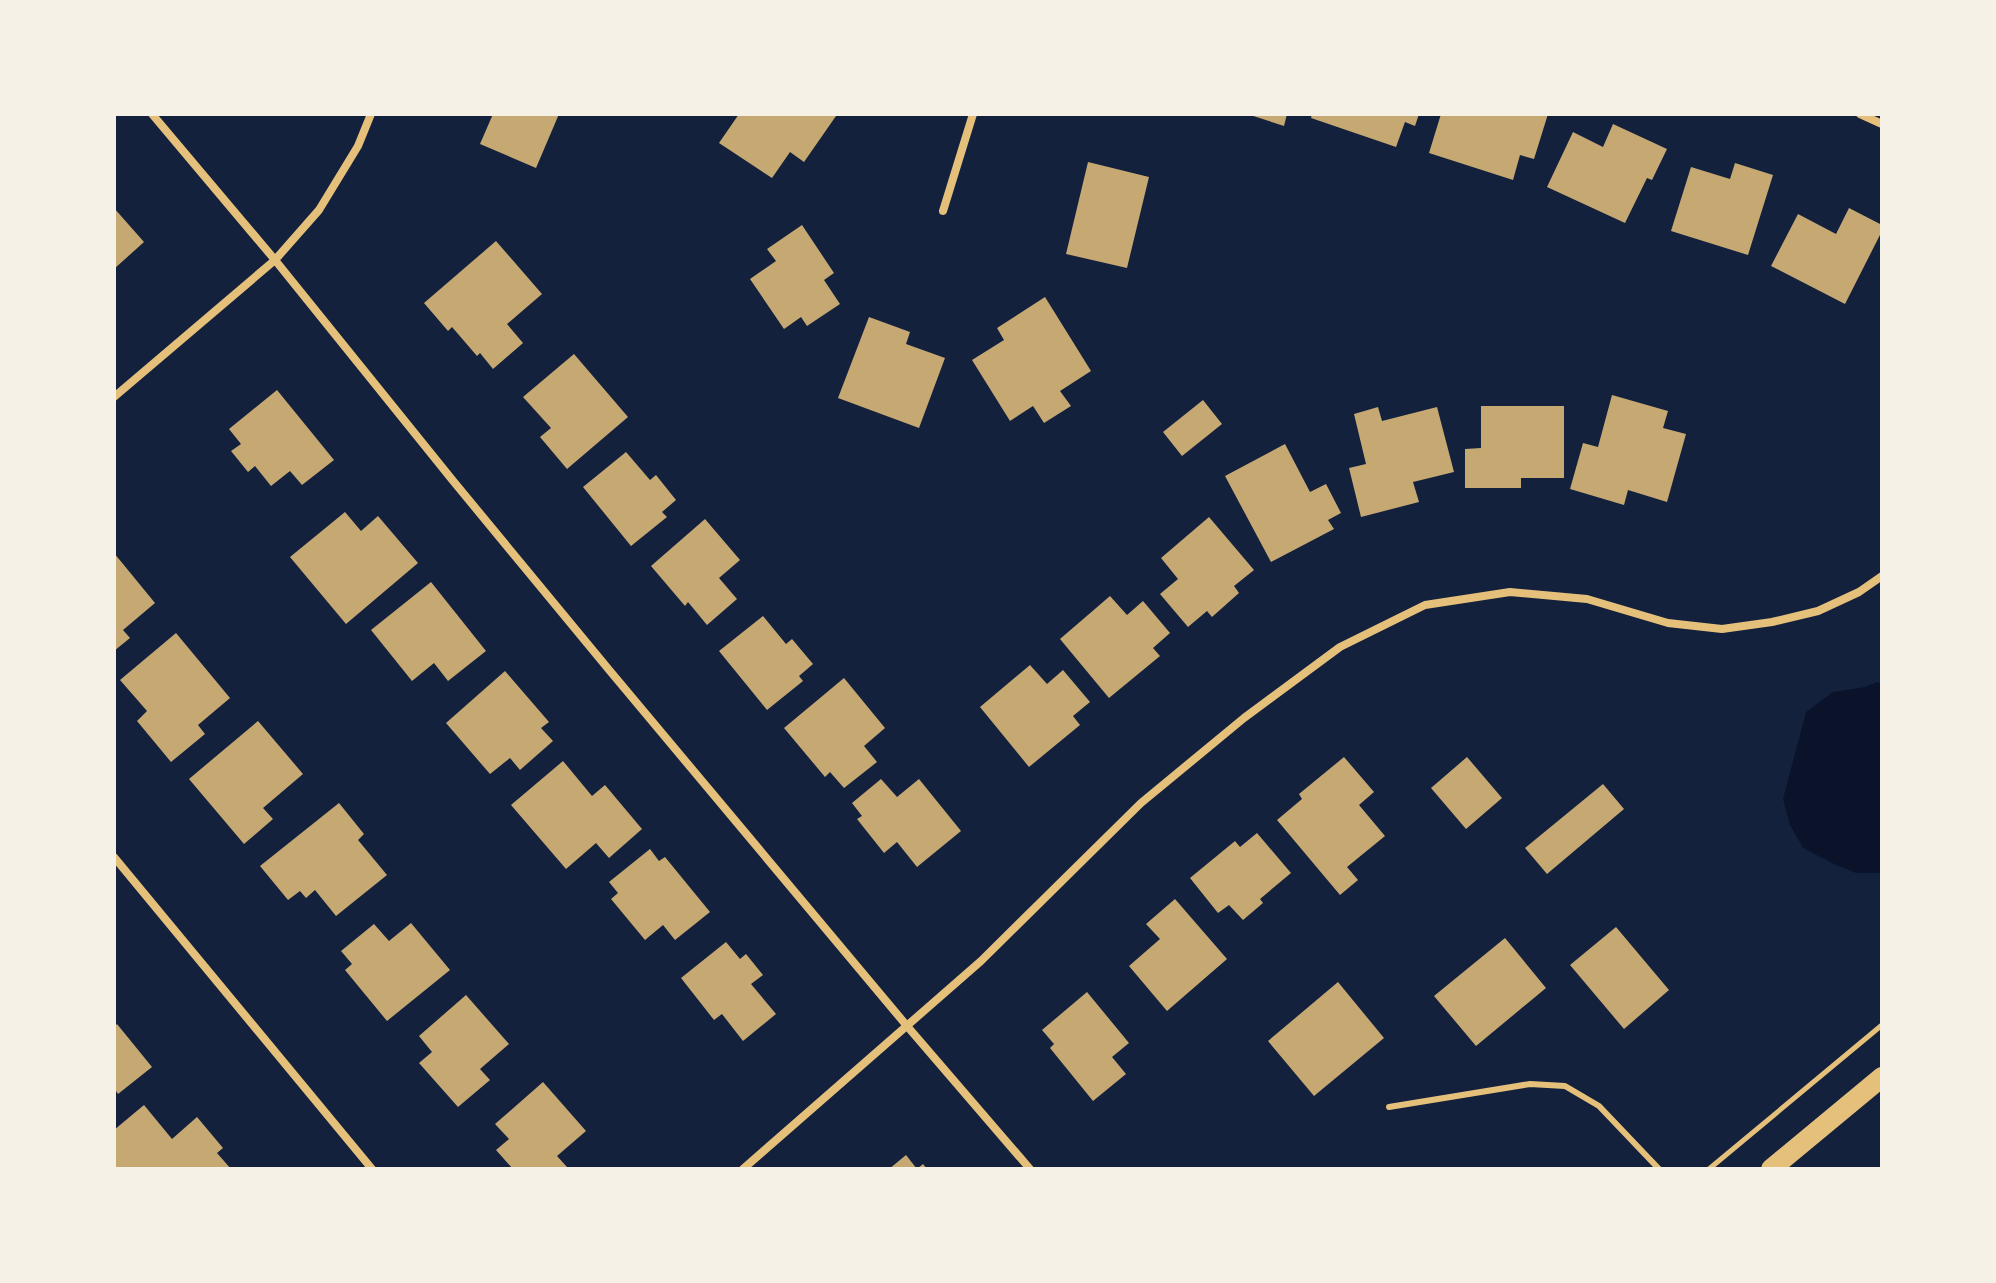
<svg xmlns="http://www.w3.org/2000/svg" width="1996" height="1283" viewBox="0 0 1996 1283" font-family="'Asap Condensed',sans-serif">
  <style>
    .water { fill: #0b132b }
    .building { fill: #c6a872 }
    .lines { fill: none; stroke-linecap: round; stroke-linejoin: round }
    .path { stroke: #e5c07b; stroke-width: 5 }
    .service { stroke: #e5c07b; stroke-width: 6 }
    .minor { stroke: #e5c07b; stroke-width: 8 }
    .primary { stroke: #e5c07b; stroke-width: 20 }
  </style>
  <rect width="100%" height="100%" fill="#14213d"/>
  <path class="water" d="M1877,682L1882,684V873H1856L1836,865L1803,848L1790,825L1783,799L1806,712L1833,692L1865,687Z"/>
  <path class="building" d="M493,114H559L536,168L480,144Z
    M739,114H833L836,116L804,162L790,152L772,178L719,143Z
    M1247,114H1287L1284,126Z
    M1312,114H1419L1415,126L1405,122L1396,147L1311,118Z
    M1441,114H1548L1534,159L1520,155L1513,180L1429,153Z
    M1613,124L1667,149L1652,180L1647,178L1625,223L1547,187L1573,132L1603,147Z
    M1088,162L1149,177L1127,268L1066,254Z
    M1735,163L1773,175L1748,255L1671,231L1691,167L1730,179Z
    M114,208L144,242L114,269Z
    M1849,208L1882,225V231L1845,304L1771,266L1798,214L1836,234Z
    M802,225L834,273L824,280L840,304L807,326L801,317L784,329L750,279L776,261L767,249Z
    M496,241L542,294L507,324L523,343L493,369L480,353L477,356L452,327L448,331L424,303Z
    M1045,297L1091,371L1060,391L1071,406L1044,423L1033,406L1010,421L972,360L1004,340L997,328Z
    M869,317L910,332L906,344L945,358L919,428L838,398Z
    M574,354L628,417L567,469L540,437L551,428L523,397Z
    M277,390L334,460L302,485L290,471L271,486L255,466L248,472L231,451L241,444L229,429Z
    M1612,395L1668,411L1663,428L1686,434L1667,502L1628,490L1624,505L1570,489L1583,443L1598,447Z
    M1203,400L1222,424L1182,456L1163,432Z
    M1481,406H1564V478H1521V488H1465V449L1481,448Z
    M1378,407L1382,421L1437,407L1454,472L1413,482L1419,502L1361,517L1349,468L1366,464L1354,414Z
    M1285,444L1310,492L1326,484L1341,513L1328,520L1334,529L1271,562L1225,476Z
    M626,452L650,480L656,475L676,500L662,512L667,517L631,546L583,487Z
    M345,512L361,531L378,516L418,563L346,624L290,557Z
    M1209,517L1254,570L1234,586L1239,593L1212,617L1207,611L1188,627L1160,594L1178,579L1161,558Z
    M705,519L740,560L719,578L737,599L707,625L688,602L685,606L651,566Z
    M114,553L155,603L123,630L130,638L114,651Z
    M431,582L486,651L448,681L434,663L412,681L371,630Z
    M1110,596L1127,615L1143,601L1170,633L1153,648L1160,656L1109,698L1060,639Z
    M763,616L786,644L792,639L813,664L799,676L803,681L767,710L719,651Z
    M176,633L230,698L198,725L205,734L171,762L137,721L147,711L120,680Z
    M1030,665L1047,684L1063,670L1090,702L1073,716L1080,725L1029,767L980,707Z
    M505,671L549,722L541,728L553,741L520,770L510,758L490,774L446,723Z
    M844,678L885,728L864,746L877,762L844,788L830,772L825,777L784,728Z
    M258,721L303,774L263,808L273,819L244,844L189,779Z
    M1344,757L1374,792L1359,805L1385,836L1347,867L1358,880L1340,895L1277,820L1302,799L1299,794Z
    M1467,757L1502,798L1466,829L1431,788Z
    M563,761L592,796L605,785L642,829L609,858L596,843L566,869L511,805Z
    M881,779L897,797L919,779L961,831L917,867L897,842L884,853L857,819L862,816L852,803Z
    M1603,784L1624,809L1547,874L1525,848Z
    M339,803L364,834L358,840L387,875L336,916L315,890L306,898L300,891L288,900L260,866Z
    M1257,833L1291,873L1260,899L1263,903L1243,920L1229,905L1218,913L1190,878L1235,841L1240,847Z
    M650,849L659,861L665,857L710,912L675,940L663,925L645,940L611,899L618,893L609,882Z
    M1175,899L1227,959L1167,1011L1129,966L1160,939L1146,924Z
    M411,923L450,970L387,1021L345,970L352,964L341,951L374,924L389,941Z
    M1616,927L1669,990L1624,1029L1570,965Z
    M1505,938L1546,988L1476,1046L1434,996Z
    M726,942L740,959L746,954L763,975L751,984L776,1014L743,1041L722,1014L714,1020L681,978Z
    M1338,982L1384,1038L1314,1096L1268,1041Z
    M1087,992L1129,1043L1112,1057L1126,1074L1093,1101L1050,1048L1054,1044L1042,1030Z
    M466,995L509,1044L480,1069L490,1080L458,1107L419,1063L432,1052L419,1036Z
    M117,1024L152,1067L118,1094L114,1088V1027Z
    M543,1082L586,1131L557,1156L567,1167L564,1169H513L496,1150L509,1139L495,1124Z
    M144,1105L172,1139L197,1117L223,1148L217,1153L231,1169H114V1130Z
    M906,1155L917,1169L923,1164L927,1169H889Z"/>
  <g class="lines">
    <path class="path" d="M1709,1169L1882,1025"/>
    <path class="service" d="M1389,1107L1530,1084L1565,1086L1599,1106L1659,1169"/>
    <path class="minor" d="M152,114L275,260L454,482L610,671L907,1026L1030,1169
      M1860,114L1882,124
      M943,211L973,114
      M114,397L275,260L319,210L358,146L371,114
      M114,857L372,1169
      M743,1169L981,961L1141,803L1244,718L1340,647L1425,605L1510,592L1587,599L1668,623L1722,629L1772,622L1818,611L1859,592L1882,576"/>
    <path class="primary" d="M1771,1169L1882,1077"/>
  </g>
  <rect width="1996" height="1283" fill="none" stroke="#f6f1e7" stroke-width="232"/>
</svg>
